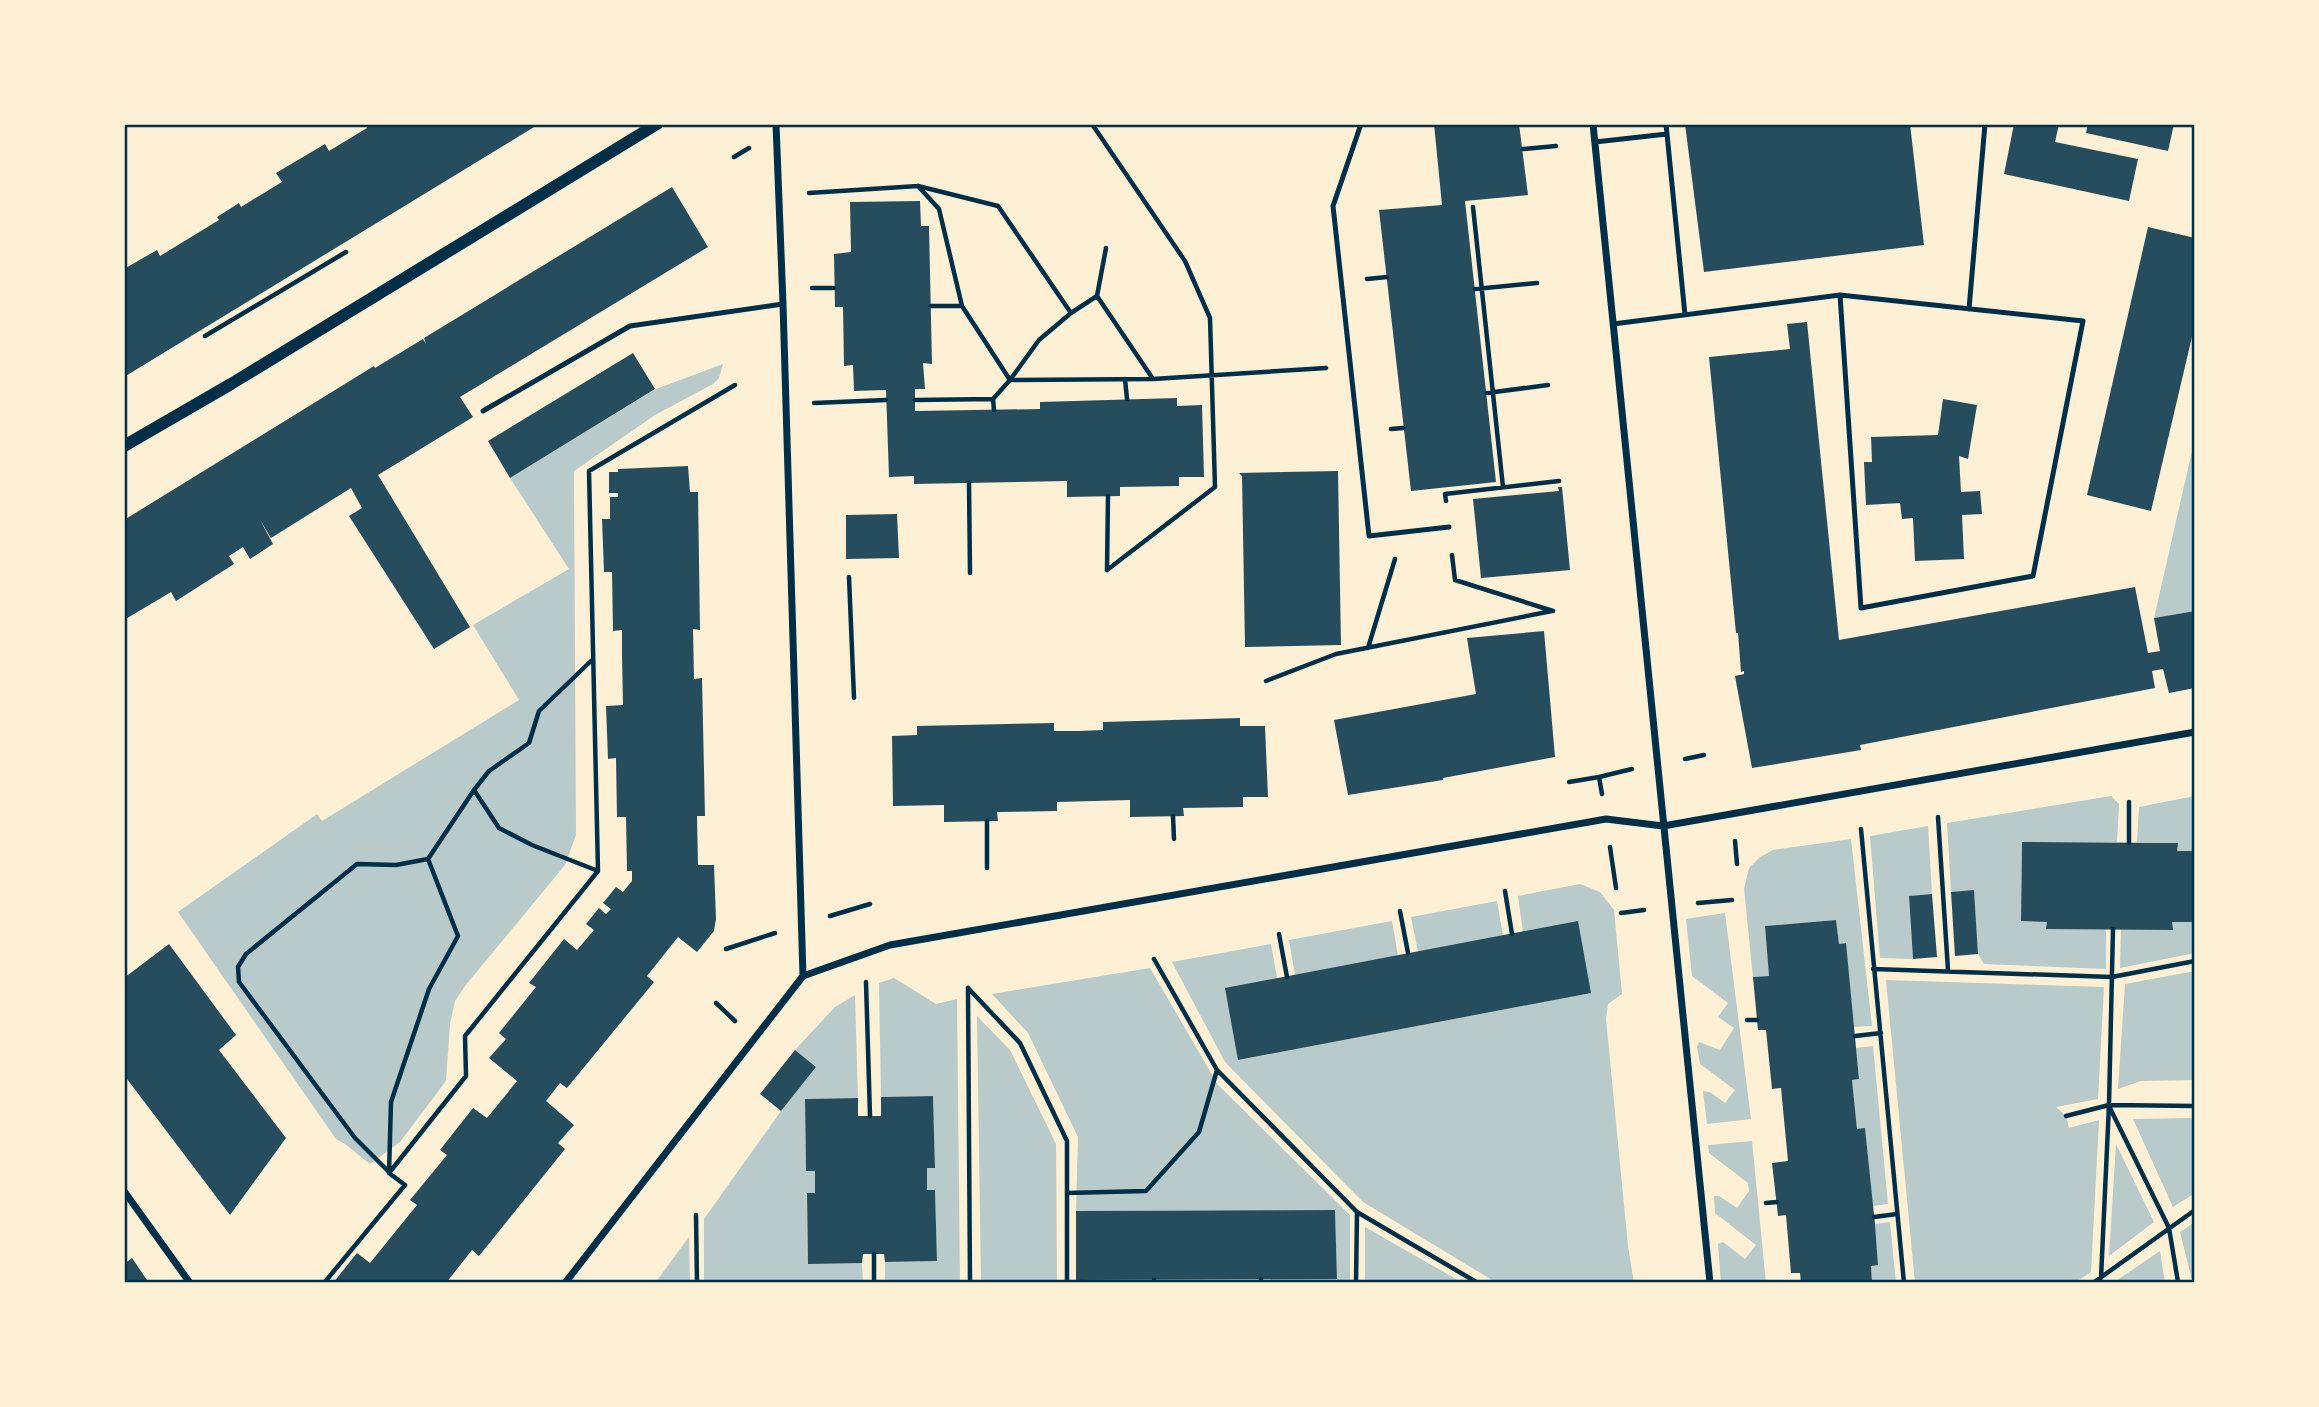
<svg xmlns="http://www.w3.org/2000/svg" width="2319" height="1407" viewBox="0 0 2319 1407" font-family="'Fira Sans',sans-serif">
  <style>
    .green { fill: #b9caca }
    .building { fill: #264d5e }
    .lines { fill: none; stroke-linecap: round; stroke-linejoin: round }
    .path { stroke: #003049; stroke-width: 4.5 }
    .service { stroke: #003049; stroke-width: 5 }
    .minor { stroke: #003049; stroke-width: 7 }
    .tertiary { stroke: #003049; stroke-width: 12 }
    .neatline { fill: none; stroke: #003049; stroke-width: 2.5 }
  </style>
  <rect width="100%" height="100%" fill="#fdf0d5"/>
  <path class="green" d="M723,364L719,378L713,384L655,415L574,471L576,835L565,865L465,986L455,1001L450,1024L446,1081L400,1142L370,1164L345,1144L336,1139L178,912L317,814L322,821L519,700L473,625L569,569L510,478L656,389Z
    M2195,438V611L2154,618Z
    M2111,796L2119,804L2117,842H2022L2021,921L2047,922V929H2106V969L1984,964L1978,954L1974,891L1951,892L1947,823Z
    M2195,796V851H2177V843L2137,842L2139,807Z
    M1928,826L1932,894L1909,896L1913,959L1880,958L1870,836Z
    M1851,839L1872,1026L1854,1027L1845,943L1839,944L1836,920L1765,926L1769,976L1753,977L1744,889L1749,868L1760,857L1773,850Z
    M1580,884L1600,892L1614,910L1622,994L1608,1004L1606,1019L1628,1246L1634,1283H1497L1363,1202L1225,1062L1172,962L1271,944L1277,978L1239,1060L1590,993L1523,932L1518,896Z
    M1497,901L1503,936L1418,952L1411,917Z
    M1725,913L1751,1119L1707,1124L1703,1091L1710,1092L1725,1103L1735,1090L1700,1064L1697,1047L1699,1042L1720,1050L1734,1028L1718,1017L1728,1003L1692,976L1686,919Z
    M1392,921L1398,956L1295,975L1289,940Z
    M2172,922H2195V953L2120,968L2121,929L2172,930Z
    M1150,968L1218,1085L1350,1215V1283H1271V1279H1337L1335,1210L1076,1211L1078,1137L1028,1033L992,994Z
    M2195,971V1080L2141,1081L2118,1089L2125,984Z
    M894,978L936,1004L957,999L960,1283H885V1262L937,1261L935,1190H927V1168L935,1167L933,1096L881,1097L879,983Z
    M1886,980L2104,987L2098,1099L2056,1107L2066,1116L2069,1128L2099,1120L2091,1272L2074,1283H1915Z
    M855,995L858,1098L805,1099L806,1171H815V1193H807L808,1263H862L863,1283H704V1219L781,1111L816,1067L795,1050L835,1007Z
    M977,1016L1010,1050L1056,1144L1057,1283H981Z
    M1873,1046L1888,1204L1873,1206L1865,1129H1857L1852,1080L1859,1079L1856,1048Z
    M2195,1118V1193L2173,1207L2133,1119Z
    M1752,1141L1766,1283H1721L1718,1244L1723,1242L1745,1259L1756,1245L1715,1213L1714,1196H1719L1737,1208L1749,1191L1748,1183L1709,1153L1708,1145Z
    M2116,1144L2154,1222L2109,1256Z
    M1890,1222L1896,1283H1872L1871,1266L1878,1264L1875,1224Z
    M2195,1222V1283H2177L2192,1280L2180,1232Z
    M1365,1227L1463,1283H1365Z
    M689,1237L690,1283H655Z
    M2160,1251L2165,1283H2113Z"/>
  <path class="building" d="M365,124H539L124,377V269L157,250L160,256L219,220L217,217L239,203L241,207L282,182L276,173L325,144L329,151L367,128Z
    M1434,124H1519L1528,195L1465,201L1496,482L1411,491L1379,210L1442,205Z
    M1685,124H1910L1924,245L1704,272Z
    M2014,124H2059L2055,142L2138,159L2129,201L2004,174Z
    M2088,124H2174L2168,151L2086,133Z
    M672,187L708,247L460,397L473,417L378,475L470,627L434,649L349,516L362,508L351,488L271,538L260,520L273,544L250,559L243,547L229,556L234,564L176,601L171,592L124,620V520L374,366L375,368L423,339L426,344L424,338Z
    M920,201L921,226H929L932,364L923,363L925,389H915V411L1040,409V402L1177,398V406L1202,405L1204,477H1179V486L1120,487V496L1067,497V481L914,484V476L889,477L886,390L854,391L853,365L844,366L843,307H835L834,254L851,252L850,202Z
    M2148,227L2195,238V324L2151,511L2087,495Z
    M1807,322L1839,640L2135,587L2148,653L2160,651L2154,618L2195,611V688L2169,693L2163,669L2152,671L2155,688L1860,745L1861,750L1752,768L1735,676L1744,674V671L1741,672L1738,633H1736L1709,357L1790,349L1787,324Z
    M633,353L655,389L510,478L488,441Z
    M1943,399L1977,405L1968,459L1959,456L1961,492L1980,491L1982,514L1962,515L1964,559L1915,561L1913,518L1902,519L1900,503L1866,505L1864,462H1872L1871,437L1938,435Z
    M688,466L690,492H698L700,630L693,629L694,679L702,678L705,816H697L698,865H714L716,919L714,931L697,952L678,937L647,976L654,982L567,1088L560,1083L546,1101L574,1125L558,1143L565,1149L479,1256L472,1250L446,1283H333L357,1253L370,1263L417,1205L410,1200L447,1155L440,1150L473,1108L487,1118L517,1081L489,1058L506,1039L499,1033L536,987L529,983L564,939L577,950L594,930L586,924L599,908L606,914L611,909L603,903L616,887L623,892L632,881V871H627L626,817H617L616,758L608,759L606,706L623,705L622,655V630L613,631L612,572H604L602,519H610V497H618V493H609V472H618V469Z
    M1338,471L1341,645L1245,647L1242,476L1239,473Z
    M1558,487H1562L1570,570L1481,578L1473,499L1559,491Z
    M897,514L899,558L846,559V515Z
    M1544,631L1555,757L1443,778V780L1348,795L1334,720L1476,694L1467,638Z
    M1240,718V726H1265L1268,797H1243V807L1183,808L1184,816L1130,817V800L1057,802V811L997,812L998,821L944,822V805L893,806L892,736L917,735V726L1054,723V731H1079L1103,730V722Z
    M2022,842L2178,843L2177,851H2195V922H2172L2173,930L2046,929L2047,922L2021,921Z
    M1974,890L1978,954L1955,956L1951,892Z
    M1932,894L1937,957L1913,959L1909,896Z
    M1836,920L1839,944L1846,943L1859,1079L1852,1080L1857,1129L1865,1128L1875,1224L1878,1265L1871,1266L1872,1283H1801L1800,1273H1791L1786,1215L1778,1216L1772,1163L1788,1161L1781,1088L1772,1089L1766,1030H1758L1757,1020L1753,977L1769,976L1765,926Z
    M1578,921L1591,993L1238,1060L1225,988Z
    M169,944L236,1035L219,1050L286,1138L230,1215L124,1075V978Z
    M795,1050L816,1067L781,1111L760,1094Z
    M933,1096L935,1168H927V1190H935L937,1261L885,1262L884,1254H863L862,1263L808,1264L807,1193H815V1171H806L805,1099L858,1098V1116H881V1097Z
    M1335,1210L1337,1279L1076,1280V1211Z
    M132,1258L149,1283H124V1264Z"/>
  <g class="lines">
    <path class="path" d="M1092,124L1185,261L1210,318L1215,487L1107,570
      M1523,149L1556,146
      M734,157L749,148
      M918,186L939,209L962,306L1010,380L1039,340L1071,313
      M809,193L918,186L998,206L1071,313L1097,296L1153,379
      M1473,207L1503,487
      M1367,279L1387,277
      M812,288H834
      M1475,289L1537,283
      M1097,296L1106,248
      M931,306H962
      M205,336L346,252
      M1125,379L1127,399
      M1487,393L1548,385
      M993,399L994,410
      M915,400L993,399L1010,380L1153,379L1326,368
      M814,403L886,400
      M1391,429L1403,428
      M969,483L970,573
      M1446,501L1445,494L1559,481
      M1452,555L1455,580L1553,611
      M1107,570L1108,496
      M849,577L854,698
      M1368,648L1395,559
      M1266,681L1336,654L1552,611
      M1685,759L1704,755
      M1599,777L1632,769
      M1569,782L1599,777L1602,794
      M474,790L499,828L532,845L598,871
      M1173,816L1174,839
      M1938,817L1948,970
      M987,821V868
      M1861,829L1904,1283
      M1735,841L1737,864
      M2129,843V802
      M1610,847L1616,888
      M1505,891L1512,934
      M1698,903L1732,900
      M1400,911L1408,953
      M1621,913L1644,910
      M830,916L870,904
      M1279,934L1287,977
      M726,949L775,933
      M1154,959L1217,1070L1357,1212L1478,1283
      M1873,969L2112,977L2195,961
      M866,982L870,1116
      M968,988L1020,1043L1067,1141V1283
      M968,989L970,1283
      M716,1003L735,1021
      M1747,1020H1757
      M1855,1036L1881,1033
      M2109,1106L2169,1228L2178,1282
      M2066,1116L2109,1105L2195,1106
      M389,1172L355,1138L239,982L238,967L246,954L357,864L396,865L428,859
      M389,1173L391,1102L429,989L458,936L428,859L474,790L489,771L529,743L539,711L592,660
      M1067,1193L1146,1191L1199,1132L1217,1070
      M1766,1203L1777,1202
      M696,1215L697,1283
      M1874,1217L1897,1214
      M874,1254V1283
      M2101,1278L2109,1105L2113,929
      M324,1283L405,1185L389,1173L466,1076L465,1036L598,871L589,471L735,385
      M1154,1283V1280
      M1261,1283V1279
      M1356,1283L1357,1213
      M2093,1283L2195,1210"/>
    <path class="service" d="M1361,124L1333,206L1369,536L1449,527
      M1666,124L1685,315
      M1595,142L1667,134
      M1969,309L1985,124
      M1613,324L1840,295L1861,608L2033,576L2083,321L1840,295
      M483,411L630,326L783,304"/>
    <path class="minor" d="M1593,124L1710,1283
      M803,976L890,945L1606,819L1663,826L2195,732
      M124,1191L190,1283
      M565,1283L803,976L783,304L776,124"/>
    <path class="tertiary" d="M124,446L231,384L657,124"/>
  </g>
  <rect width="2319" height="1407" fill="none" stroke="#fdf0d5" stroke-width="252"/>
  <rect x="126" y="126" width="2067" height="1155" class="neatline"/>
</svg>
